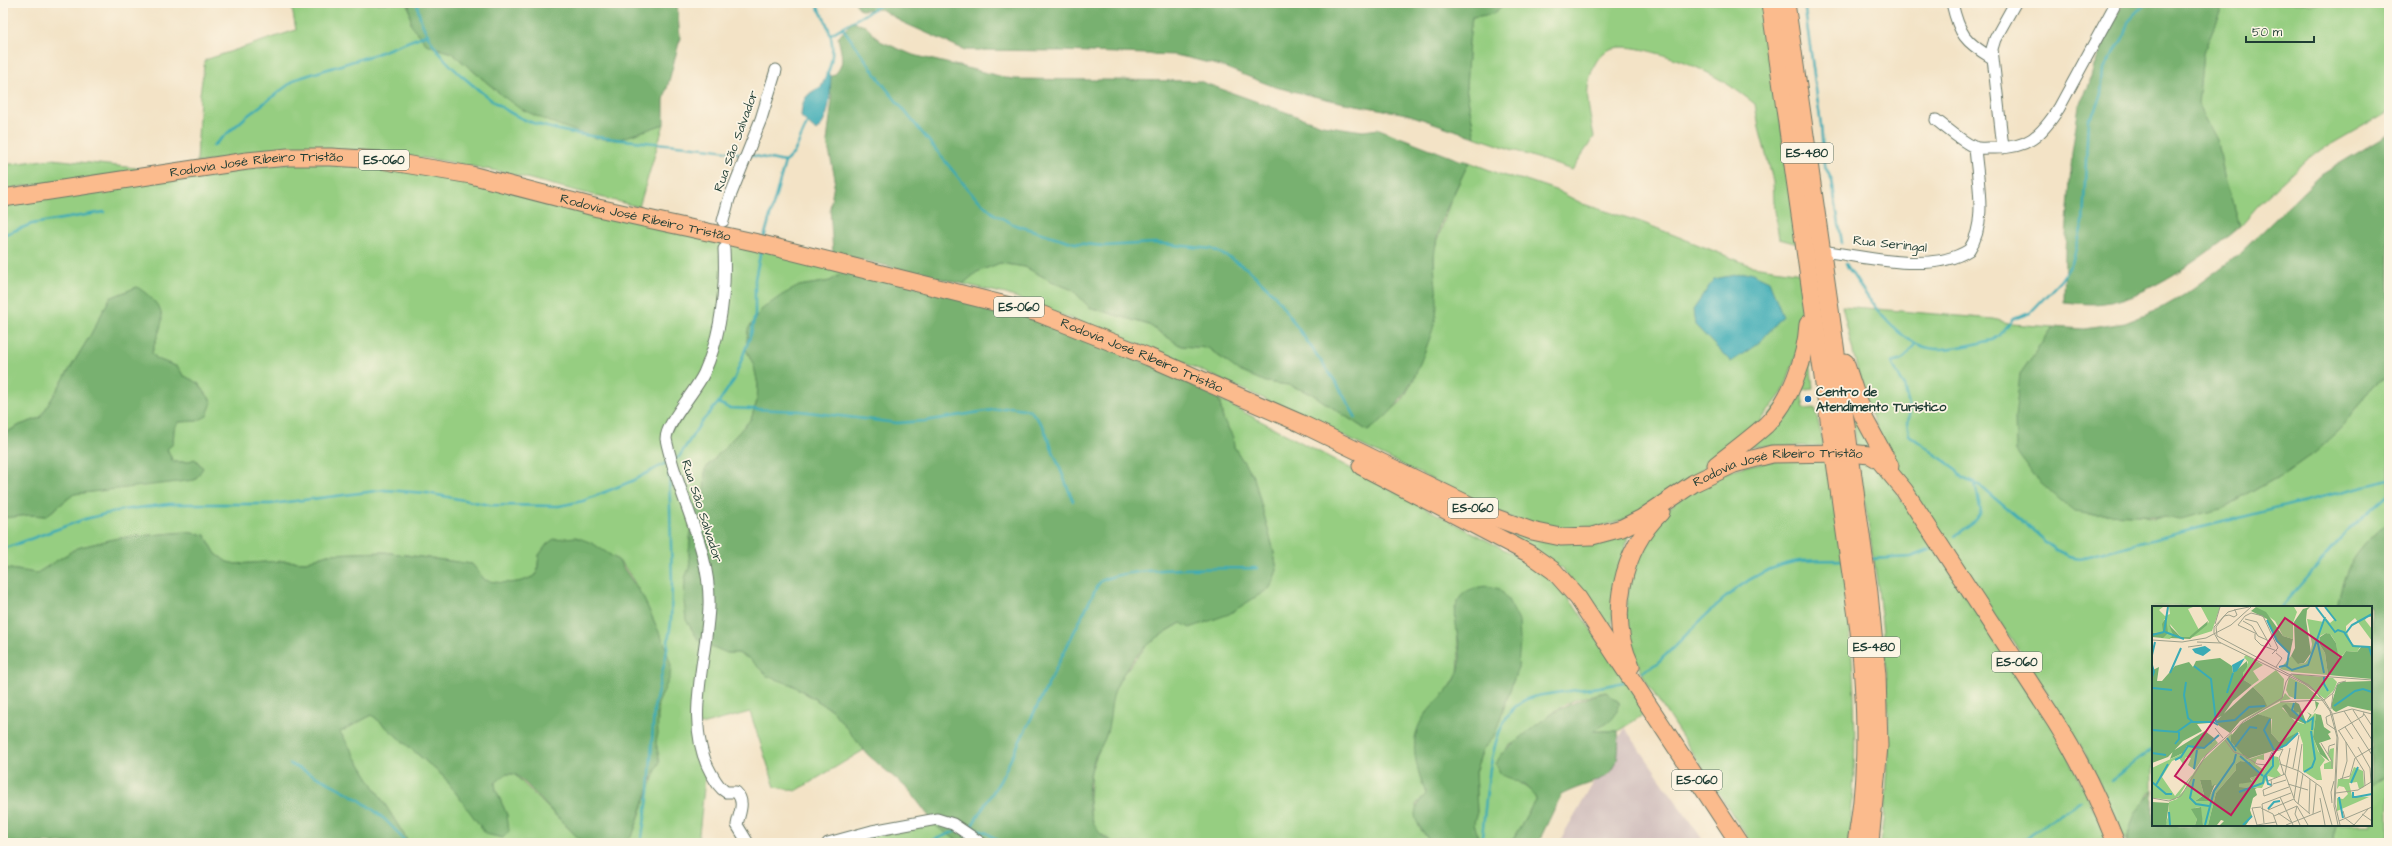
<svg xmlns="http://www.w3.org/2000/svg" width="2392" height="846" viewBox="0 0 2392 846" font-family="'Architects Daughter',sans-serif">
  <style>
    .industrial { fill: #d1bfbd }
    .green { fill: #96ce81; stroke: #5a865a }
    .forest { fill: #78b16f; stroke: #4c7752 }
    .water { fill: #3aabb5; stroke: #2c7474 }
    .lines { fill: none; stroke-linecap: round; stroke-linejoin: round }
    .stream { stroke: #3aabb5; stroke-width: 2.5 }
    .minor-casing { stroke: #697767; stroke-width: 13 }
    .primary-casing { stroke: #697767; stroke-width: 19 }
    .minor { stroke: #fff; stroke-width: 11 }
    .primary { stroke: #fbbb8d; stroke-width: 17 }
    .poi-dot { fill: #1f6fb2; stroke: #fcf5e5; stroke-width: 1.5 }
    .labels { text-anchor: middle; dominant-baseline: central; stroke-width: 3.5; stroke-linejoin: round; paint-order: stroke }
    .shield { fill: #fcf5e5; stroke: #617469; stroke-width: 1 }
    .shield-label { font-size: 12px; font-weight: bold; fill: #1f3d34 }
    .street-label { font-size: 13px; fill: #1f3d34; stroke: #fcf5e5 }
    .poi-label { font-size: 13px; font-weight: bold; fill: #1f3d34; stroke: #fcf5e5; text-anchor: start }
    .inset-river { fill: none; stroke: #3aabb5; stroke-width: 2 }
    .inset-road { fill: none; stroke: #9ea18c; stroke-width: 1 }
    .view { fill: #c2185b; fill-opacity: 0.15; stroke: #c2185b; stroke-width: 2 }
    .inset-edge { fill: none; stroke: #1f3d34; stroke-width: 2 }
  </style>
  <rect width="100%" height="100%" fill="#fcf5e5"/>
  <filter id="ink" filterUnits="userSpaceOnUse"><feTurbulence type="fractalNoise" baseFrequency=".025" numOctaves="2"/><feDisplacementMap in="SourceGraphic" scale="8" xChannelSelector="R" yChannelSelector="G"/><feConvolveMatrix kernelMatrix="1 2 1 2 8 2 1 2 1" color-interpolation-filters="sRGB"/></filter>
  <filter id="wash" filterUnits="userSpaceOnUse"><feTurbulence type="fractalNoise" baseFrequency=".012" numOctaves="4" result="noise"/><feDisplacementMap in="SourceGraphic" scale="16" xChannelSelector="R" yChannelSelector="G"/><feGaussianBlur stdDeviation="0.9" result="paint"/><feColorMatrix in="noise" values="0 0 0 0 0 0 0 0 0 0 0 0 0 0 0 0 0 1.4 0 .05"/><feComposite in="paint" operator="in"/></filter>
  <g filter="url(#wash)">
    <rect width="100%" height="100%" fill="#f3e3c6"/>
    <path class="industrial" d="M1625,728L1705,843H1559Z"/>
    <path class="green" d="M291,3H409L408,7L434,48L452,53L504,97L594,138L617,140L664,124L639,207L507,173L438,160L368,151L302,148L197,163L200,94L205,60L296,30Z
      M1505,3H1764L1798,244L1779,239L1774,203L1773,181L1759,128L1755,104C1722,78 1694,63 1653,52C1624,45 1600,40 1590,77C1584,97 1591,117 1594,137L1572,170L1475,137L1466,87L1469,40L1472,17L1493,14Z
      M2224,3H2389V111L2309,157L2263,200L2240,226L2224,176L2218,142L2198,104L2203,53Z
      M52,159L136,168L141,171L3,189V165Z
      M303,161L436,173L847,270L830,281L799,286L746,349L754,365L758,385L757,401L751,419L705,469L704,497L692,515L689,554L690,566L685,578L727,653H738L750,659L832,710L864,750L796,791L775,787L750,712L693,727L706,770L698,843H626L633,834L659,762L656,742L658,719L656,626C650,611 629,568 618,560C607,552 567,538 554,539L539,555L537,574C521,585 503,584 485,581L472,564L384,552L327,554L306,562L282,561L236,564L227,562L216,554L205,535L185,532L118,538L77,548L37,573L3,568V518L30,515L46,516L74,494L120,488L203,468L195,459L186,462H173L167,448L173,444L174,428L179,422L197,421L212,402L199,384L183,375L178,367L157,359L152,353L162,320L137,287L110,298L91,334L40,418L20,425L3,434V203Z
      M1469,162L1505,176L1529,181L1558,191L1583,204L1641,222L1752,266L1802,273L1806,295L1803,336L1783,392L1752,432L1641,515L1573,534L1524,524L1289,410L1171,357L1006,294L963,284L977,272L1000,263L1025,267L1053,282L1073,290L1089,307L1149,325L1181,346L1208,348L1225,361L1266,382L1289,385L1312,394L1368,431L1402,401L1414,379L1431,334L1436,316L1434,250L1451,200Z
      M1842,306L1994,319L2012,324L2053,327L2020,374L2034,476L2088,514L2142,515L2153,518L2221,509L2287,472L2316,451L2344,425L2366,393L2389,374V521C2355,550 2346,563 2337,607H2153V791L2149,793L2125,841L2087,757L2066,722L2008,634L1986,604L1889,456L1864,397Z
      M1810,359L1813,388L1801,390L1804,409L1815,408L1824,446H1747Z
      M1219,399L1511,553L1546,576L1575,606L1640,702L1643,715L1618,731H1592L1619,702L1605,692C1592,695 1576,698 1564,705C1544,718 1527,736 1507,747L1515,780L1531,791L1536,799L1514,837L1508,843L1478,842L1474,822L1477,812L1475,772L1483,749L1494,736L1518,667L1455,607L1459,657L1458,674L1445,695L1434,706L1419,773L1426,794L1416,805L1419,827L1431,843H1114L1097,831L1091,819L1089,799L1091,771L1096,757L1107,733L1111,697L1123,674L1151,641L1181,623L1250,600L1270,588L1277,570L1273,548L1254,478L1234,447L1233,437L1223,419Z
      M1857,417L1874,449L1857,447L1853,422Z
      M1825,457L1833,466C1846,591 1865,717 1848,843H1751L1647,683C1638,665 1630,646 1627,626C1622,595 1639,539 1661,516C1680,496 1708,478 1735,469C1765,460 1794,459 1825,457Z
      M1866,460L1880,467L2057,732L2110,843H1880C1901,716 1879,587 1858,462Z
      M1518,531L1599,540L1628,535L1610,629L1563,570L1514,539V533Z
      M372,715L444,777L487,834L503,838L507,815L496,790L495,783L505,774H514L583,843H409L340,732Z
      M2389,773V843H2334L2333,837L2336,825H2371V786Z
      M934,823L961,843H809Z"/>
    <path class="forest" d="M409,3H677L680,39L664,100V124L617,140L594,138L545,120L519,108L504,97L452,53L426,44L411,25Z
      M855,3H1505L1493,14L1472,17L1469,40L1466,87L1475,137L1407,114L1339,102L1275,87L1221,66L1189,58L1175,55L1062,51L965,50L902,22L881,9L861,10Z
      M2125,3H2224L2203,53L2198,104L2218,142L2224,176L2240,226C2208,254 2147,298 2104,303C2091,305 2077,303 2064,302L2065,251L2072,153L2079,105L2088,88L2094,66L2118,12Z
      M852,22L866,26L880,41L913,55L1012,79L1199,81L1322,125L1363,131L1379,129L1459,160L1469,162C1456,189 1439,219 1435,249C1431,271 1440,294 1436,316C1434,328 1429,340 1425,351C1411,387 1400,408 1368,431L1312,394L1289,385L1266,382L1239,371L1208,348L1181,346L1149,325L1089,307L1073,290L1053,282L1025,267L1000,263L977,272L963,284L833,253L830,208L835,178L827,142L832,100L828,79C847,68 842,56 838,38Z
      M2389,134V374L2366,393L2344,425L2316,451L2287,472L2221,509L2180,519L2142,515L2088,514L2075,512L2059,499L2034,476L2016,451L2015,417L2020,374L2053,327L2084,329L2125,323L2158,310L2181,297L2237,256L2322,174Z
      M847,270L1002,307L1164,370L1219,399L1223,419L1233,437L1234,447L1254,478L1273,548L1277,570L1270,588L1229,614L1190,628L1181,623C1157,636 1137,651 1123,674C1108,698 1113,709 1107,732C1105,741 1099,749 1095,757C1085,784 1082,830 1114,843H961L937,827L909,790L868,755L832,710L793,685L767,676L750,659L738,653H727L699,641L686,620L684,602L685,578L690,566L689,554L692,515L704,497L705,469L751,419L757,401L758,385L754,366L746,349L748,329L762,309L782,295L799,286L830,281Z
      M137,287C147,293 163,306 162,320C161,331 154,342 152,353L157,359L178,367L183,375L199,384L212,402L207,416L197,421L179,422L174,429L173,444L167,449L173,462H186L195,459L203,468L195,480L74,494L46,516L30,515L3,518V434L20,425L40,418L91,334L110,298Z
      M2389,521V773L2371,786V607H2337C2345,564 2356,549 2389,521Z
      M185,532L205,535L216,554L227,562L236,564L282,561L306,562L327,554L384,552L472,564L485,580C503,584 521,585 537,574L539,555L547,544L554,539L576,537L592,543L618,560L643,597L665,645L671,666L670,677L657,706L658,734L656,742L660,762L653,775L633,834L626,843H583L526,784L515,774H506L495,783L496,790L507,815L509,831L503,838L486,834L444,777L372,715L340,732L409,843H3V568L37,573L77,548L118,538Z
      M1488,586L1500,589L1507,598L1519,621L1520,641L1518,667L1500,719L1494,736L1483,749L1475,772L1477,812L1474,823L1480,843H1431C1417,821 1406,817 1426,794C1417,769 1407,742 1423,718C1433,702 1450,693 1457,675C1471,643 1429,590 1488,586Z
      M1606,692L1619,702C1615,722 1609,722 1593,731H1618C1622,786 1601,775 1561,795L1538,843H1508L1514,837L1536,799C1528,784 1516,780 1501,775L1496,764C1503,749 1507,750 1518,740C1550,713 1565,703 1606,692Z
      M2153,791V825H2336L2333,837L2334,843H2126L2135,813Z"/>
    <path class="water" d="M828,72L831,75C830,93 831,119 816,131L801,117C802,100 805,94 821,87Z
      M1750,272L1769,281L1783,316L1759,343L1731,362L1695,325L1693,310L1714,279Z"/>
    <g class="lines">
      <path class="stream" d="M417,3C420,32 441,58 462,76C483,94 506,114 533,123C601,145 674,140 743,154
        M815,3C831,26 838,49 827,75
        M1804,3L1821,125L1824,164L1832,181L1842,243
        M842,27L885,87L971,193L994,214L1015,225L1075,243L1104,246L1155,243L1212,249L1232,259L1249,270L1274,294L1337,384L1356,418
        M831,34L884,3
        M213,146L247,116L296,79L376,54L428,34
        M750,155L785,162
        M3,235L32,224L104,212
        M764,238L785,162L794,153L809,119
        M1846,264C1864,293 1896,346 1935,349C1953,350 1974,344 1993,340L2000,335L2013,319L2030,313L2061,280L2072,263L2083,223L2088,120L2095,110L2101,94L2103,70L2123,38L2128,22L2146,3
        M1916,343L1902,360L1892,363L1904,386L1910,410L1907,422L1909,435L1957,470L1962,478L1979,485L2056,550L2069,556L2080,558L2389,480
        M718,403L729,408L800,411L897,423L925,421L1011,407L1030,410L1043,426L1073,501
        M675,459L679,457L700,424L718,403L734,380L751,334L755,315V279L761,250
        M1954,536L1976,520L1981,512L1975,483
        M3,549L85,519L122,510L169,504H271L384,490L427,493L490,505L559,506L583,501L632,481L668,462
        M1870,559L1911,557L1930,550
        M2281,607L2348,530L2389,493
        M1642,672L1656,664C1698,627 1735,573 1794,562C1809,559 1827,561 1843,560
        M290,764C334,785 376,802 406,843
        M2111,781L2153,748
        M970,827L987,833L1002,843
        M971,827L1000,781L1097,586L1101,581C1126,566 1226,569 1258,568
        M641,843L649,792L654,708L666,656L671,622L672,583L669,468
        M926,843L956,831
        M1481,843C1488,804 1485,708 1533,697C1563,690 1594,690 1623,682
        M2017,843L2081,801"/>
    </g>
  </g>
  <g filter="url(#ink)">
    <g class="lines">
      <defs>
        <path id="minor" d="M1952,3C1959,34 1965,42 1992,58
          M1936,120C1948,129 1961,141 1974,147C1979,149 1987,148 1992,148C2028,149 2041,136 2059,108L2116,3
          M2003,148L1992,49L1995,39L2015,3
          M723,221L729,199L761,119L776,70
          M724,249C726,291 721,335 704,373C696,391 666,423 666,439C677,495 711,548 709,606C707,660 683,723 711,773C715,780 719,788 726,792H736C746,802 739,813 737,825L748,843
          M1821,251C1865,256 1930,275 1969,250C1988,222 1977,179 1975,147
          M828,843L872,831L937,819L953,824L981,843"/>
        <g id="primary">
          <path d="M1770,3L1859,631C1866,701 1869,773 1856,843"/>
          <path d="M1786,3L1829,302L1869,593L1877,675L1879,746L1870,843"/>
          <path id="s1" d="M3,198L247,161L288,157H331L380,160L471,175L598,208L758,243L1038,313L1149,357L1300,423L1496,518L1532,531L1561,537L1592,536L1622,528L1642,518L1694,483L1734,464L1772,454L1849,453L1870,455L1879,460L1904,490L2055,721C2080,760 2099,800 2116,843"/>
          <path d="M1845,362L1863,416L1890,466"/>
          <path d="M1716,465C1733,452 1750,439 1766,425C1791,401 1806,357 1808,324"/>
          <path d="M1361,466L1530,554L1554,571L1578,598L1739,843"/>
          <path d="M1631,666C1607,617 1622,549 1661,512"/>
        </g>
      </defs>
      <use href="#minor" class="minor-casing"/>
      <use href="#primary" class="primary-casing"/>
      <use href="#minor" class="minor"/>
      <use href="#primary" class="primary"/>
    </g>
  </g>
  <circle class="poi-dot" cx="1808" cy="399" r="4"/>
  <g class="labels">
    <g class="shield">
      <rect x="1781" y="143" width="52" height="20" rx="3"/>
      <rect x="359" y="150" width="50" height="20" rx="3"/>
      <rect x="994" y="297" width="50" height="20" rx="3"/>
      <rect x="1448" y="498" width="50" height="20" rx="3"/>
      <rect x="1848" y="637" width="52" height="20" rx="3"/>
      <rect x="1992" y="652" width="50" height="20" rx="3"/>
      <rect x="1672" y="770" width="50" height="20" rx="3"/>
    </g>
    <g class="shield-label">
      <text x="1807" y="153">ES-480</text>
      <text x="384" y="160">ES-060</text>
      <text x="1019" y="307">ES-060</text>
      <text x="1473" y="508">ES-060</text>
      <text x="1874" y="647">ES-480</text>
      <text x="2017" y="662">ES-060</text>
      <text x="1697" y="780">ES-060</text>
    </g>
    <g class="street-label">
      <text transform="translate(736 141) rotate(-70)">Rua São Salvador</text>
      <text stroke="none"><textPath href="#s1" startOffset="256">Rodovia José Ribeiro Tristão</textPath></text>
      <text stroke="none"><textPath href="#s1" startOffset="652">Rodovia José Ribeiro Tristão</textPath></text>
      <text transform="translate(1890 244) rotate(6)">Rua Seringal</text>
      <text stroke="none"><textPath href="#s1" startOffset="1168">Rodovia José Ribeiro Tristão</textPath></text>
      <text stroke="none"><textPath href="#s1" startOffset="1860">Rodovia José Ribeiro Tristão</textPath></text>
      <text transform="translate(702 511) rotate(72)">Rua São Salvador</text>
    </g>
    <g class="poi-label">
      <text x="1816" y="392">Centro de<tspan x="1816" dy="15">Atendimento Turistico</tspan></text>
    </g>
  </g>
  <g transform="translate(2152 606)">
    <rect width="220" height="220" fill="#f3e3c6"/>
    <path d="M0,1H11L7,4L13,10L18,8L17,1H41L36,3L47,24L37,31H29L18,18L21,29L18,33L9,32L15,13H12L11,26L0,27ZM49,1H68L60,25L38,32L57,16ZM104,1H142L145,6L141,17V33L131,30L123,15ZM173,1H220V11H215L213,14L220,23V35L203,12L194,20V24L200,38L208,41L205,46L194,45L186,55L184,37L179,29L174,27L168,30V39L173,47L176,69L140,66L128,63L139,50L147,58L153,57L158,50L160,38L155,13L172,16L173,11L178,17L183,13ZM94,49L111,59L101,65L107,74L100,79L92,74L91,67L96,56L92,51ZM124,64L132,73L131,91L133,87L139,93L128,95L86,118L114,100L111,91L101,81ZM139,68L181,72L185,76L182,84L173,93ZM137,71L153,79L169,93H144L137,90L134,84ZM129,96L146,97L142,99V105L147,106V111L134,99L130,102L143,115L152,118L163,107L164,108L161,130L166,145L173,154L168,161L170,174H165L151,165V138L147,126L127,136L119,127L120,113L106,108ZM80,127V137L97,153L112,148V154L105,153L103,158L112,164L123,145L121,150L126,151L128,158L125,164L129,169L123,172L116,170L110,182L87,181V178L100,174L98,172L108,169L98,156L88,155L84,158V164L64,187L56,219H51L48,201L43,202L45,213L43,219H13L16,211L17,196L25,193L48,157ZM48,174H57L60,180L64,179L55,195H43L52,189ZM62,132L66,137L50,153L43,164L36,159L39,152L34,151L31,158L27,152L20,155L10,171L23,190L40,169L33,184L22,194L0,192V162L31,147L35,140L47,143L61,136ZM182,142L181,163H172V158L179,155L176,148L178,143ZM202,161L211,165L212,181L207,183L205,176L197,177L200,190L217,191L185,205V192L191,193L196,188L192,181L187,180L185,183L186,173H197Z" fill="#96ce81" fill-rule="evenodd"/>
    <path d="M104,1L114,6L131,30L141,33L138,48L124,35L115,13L99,5ZM158,1L155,4L154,14L159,47L152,57L146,58L139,50L143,42L142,16L151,3ZM14,11L16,27L11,32L0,31V27L11,26L10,18ZM56,15L55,19L38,33L18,32L21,29L17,19L29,31H37ZM174,27L178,28L184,37L187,55L194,45L205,46L210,40H220V73L176,69L173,47L168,39V31ZM68,52L80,60L81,67L95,55V61L91,67L92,74L100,79L81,95L71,109L57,117L45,118L50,125L31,135L16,151L0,157L1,64L7,61L5,75H10L23,60L37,56L41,61L44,55ZM220,75V105L196,100L184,106L181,104L179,100L185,79L190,76ZM101,81L111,91L115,100L88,115L78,127L66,119L64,115ZM163,95L167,97L165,102L153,118L138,111L130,100L134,98L147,111V106L142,107V99L143,96L147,98L154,116L158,109L155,106L160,109L164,102ZM106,108L119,112V127L127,136L146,126L130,142L95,153L79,136V130L89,118ZM164,108L169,109L172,121L179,126L176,128L179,133L167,137L178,156L168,148L161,131ZM53,125L62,132L60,137L46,144L35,140L31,147L18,153L21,145ZM88,155L98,156L108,169L98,172L100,176L87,178V181L105,182L103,183L105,189L101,192L98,204L100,210L94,219H68L72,215L69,214L65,219H56L64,187L84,164V158ZM48,174H59L60,180L63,178L56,195H43L52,189ZM0,196L17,197L14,219H0ZM49,201L51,219H43L45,213L39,203Z" fill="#78b16f"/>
    <path d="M53,40L59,44L51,50L43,47L40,43ZM93,52L85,65L81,67L80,59Z" fill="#3aabb5"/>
    <path class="inset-river" d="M164,1L183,26L186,24L192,26L201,40L217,41L220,51M173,1L184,15M115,14L125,35L137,47L135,59L127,61M12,26L16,1M13,26L32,33M194,27L200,19L220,8M0,29L12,26M165,33L172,67M0,49L3,36M0,59L2,66L0,71M42,60L59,73L64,116M134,60L140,64L156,59L173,11M18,67L29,42M172,71V78L176,85M34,76L32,89L36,112L41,116M1,82L20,84M75,87L81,67M143,93L144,76M142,97L140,104L154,117M182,100L203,85L211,83L220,86M118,113L112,124L122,144M64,116L83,114L97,101L113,100M155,116L161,112L160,124M0,124L25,126L39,116H61L66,119M75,132L84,145M23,138L27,133V126M83,141L98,121L105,122M123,144L134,139L146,127M0,147L14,149M88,150L111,170M23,154L29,151L36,140L52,142L67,129M42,163L45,144M152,166L160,161L163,153L159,125M114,170L116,178L120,179M42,173L38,192L44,198L57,200M0,176L14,188H20M199,177L206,161M4,179L16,158M87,186L111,177L112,171L121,160V147M201,186V191H204L220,188M187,191L191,212M116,203L122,196L128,195M17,206L18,219M53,219L62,185L82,156L84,148M91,219L100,210"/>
    <path class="inset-road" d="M82,4L97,1M93,13L105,16L119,41M91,15L100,20L106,30L115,34M63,18L68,1M103,28V33L109,39L125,45M105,28L86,19L93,10L99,7L111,10L126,42L120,48M0,34L30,36L54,32L79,19L99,1M45,36L69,37M36,41L50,39M124,61L130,52L124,47M128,96L172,94L181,87L186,77L194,75M179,103L181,88M201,104L220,134M192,105L220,149M180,108L174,111L175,118L184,124M181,108L200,103L220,108M212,108L220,120M193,121L201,133M63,122L71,132M186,125L211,110L212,106M187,125L212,165L213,180M73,134L82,146L93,150L105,158L114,159L120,146L131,143L127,152L132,169M169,137L180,155V162M138,142L133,168L143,195L158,208M176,148L177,140L183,138M203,152L220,142M128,158L147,165L169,181L180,219M141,162L147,129M188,173L198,170L203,152M190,173L195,155L194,136M119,174L120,180L111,184L112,190L137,181M116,175L133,168M121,178L134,174M136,178L156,184M184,187L206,184L219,176L218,162L206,141M128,191L141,219M0,192L17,195L29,190L54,149L91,116L130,92L134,76L139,68L220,74M142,192L150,138M168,192L173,219M180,197L179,186L182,175M146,198L151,168M145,200L156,219M145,200L143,208L148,219M109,202L121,208L125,219M116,204L142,193M191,205L193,212L202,219M126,207L139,216M157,207L158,173M161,208L164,178M210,208L220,215M122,210L145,200M187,215L220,201M112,217L110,198L139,187M105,219L100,202L109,201M105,219L124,216M134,219L169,205M186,219L182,200L185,131L178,105L165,87L153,78L67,36L62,27V21L76,6L83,4L85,9L82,11L77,9L72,10L64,21L65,30L157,79L172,94L180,107L186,132L183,198L188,219M202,219L216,203"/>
    <path class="view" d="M133,12L189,51L79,209L23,170Z"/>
    <rect width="220" height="220" class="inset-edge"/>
  </g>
  <rect width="2392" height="846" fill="none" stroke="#fcf5e5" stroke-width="16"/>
  <path d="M2246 36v6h68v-6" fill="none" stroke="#1f3d34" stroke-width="2"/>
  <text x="2252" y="36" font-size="12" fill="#1f3d34" stroke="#fcf5e5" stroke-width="3" paint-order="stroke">50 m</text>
</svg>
